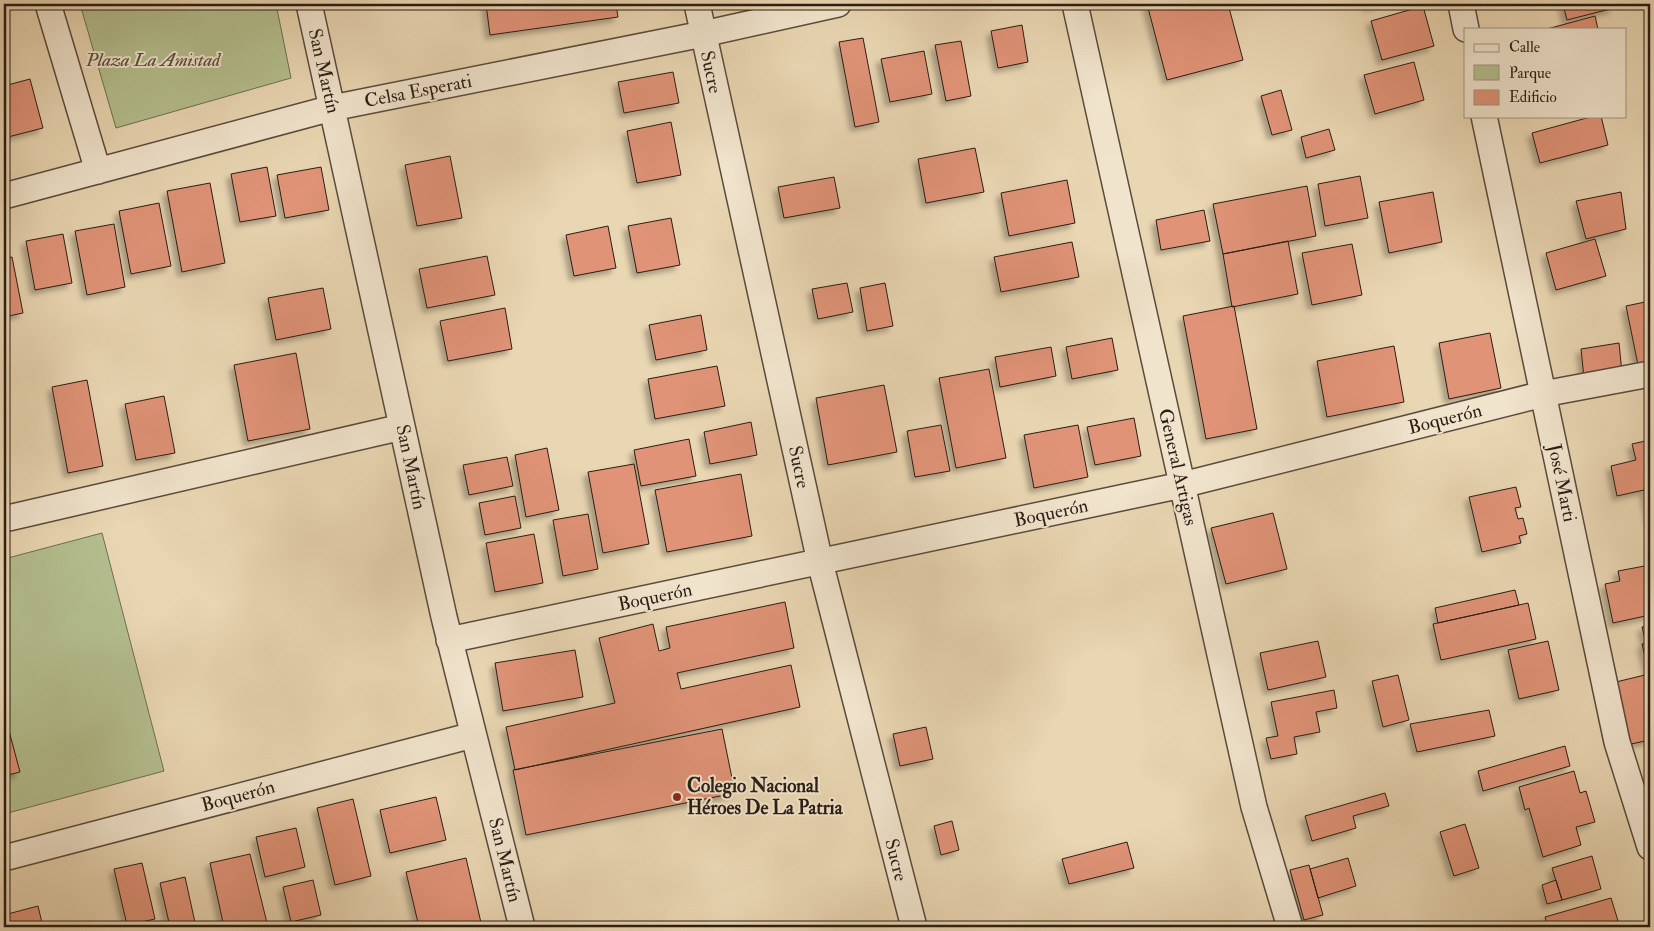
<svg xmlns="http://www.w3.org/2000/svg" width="1654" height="931" viewBox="0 0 1654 931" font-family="'IM FELL Double Pica',serif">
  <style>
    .green { fill: #b4be8e; stroke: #6f6e52 }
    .building { fill: #e09377; stroke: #2a1d15; filter: url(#shadow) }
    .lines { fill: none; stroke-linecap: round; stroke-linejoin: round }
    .minor-casing { stroke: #5a4b3c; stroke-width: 28 }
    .minor { stroke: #f1e4cd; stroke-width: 25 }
    .poi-dot { fill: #8f2418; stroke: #f1e4cd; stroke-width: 2 }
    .labels { text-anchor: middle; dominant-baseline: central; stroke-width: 4; stroke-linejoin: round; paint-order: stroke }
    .park-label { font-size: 19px; font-style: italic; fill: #534d39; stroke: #f1e4cd }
    .street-label { font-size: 19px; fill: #2a1d15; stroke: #f1e4cd }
    .poi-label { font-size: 19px; font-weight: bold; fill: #2a1d15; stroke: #f1e4cd; text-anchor: start }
  </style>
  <defs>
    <filter id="shadow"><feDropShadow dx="-4.5" dy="4.5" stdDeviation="2.5" flood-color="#0004"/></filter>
  </defs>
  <rect width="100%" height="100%" fill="#e9d6b2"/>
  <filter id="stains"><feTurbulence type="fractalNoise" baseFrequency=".004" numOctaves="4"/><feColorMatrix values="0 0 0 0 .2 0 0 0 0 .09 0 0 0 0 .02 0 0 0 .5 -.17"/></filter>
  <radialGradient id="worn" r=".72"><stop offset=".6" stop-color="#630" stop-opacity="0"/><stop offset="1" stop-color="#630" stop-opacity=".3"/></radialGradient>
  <path class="green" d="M80,4H276L291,78L116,128Z
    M102,533L164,771L4,814V559Z"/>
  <path class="building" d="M486,4H616L618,17L490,35Z
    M1147,4H1228L1243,60L1167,80Z
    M1367,4H1381L1368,7Z
    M1563,4H1613L1614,8L1567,20Z
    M1423,6L1434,46L1382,60L1371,21Z
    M1595,16L1598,29H1547Z
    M1022,25L1028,62L998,68L991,31Z
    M863,38L879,122L855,127L839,42Z
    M961,41L971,96L946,101L935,45Z
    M924,51L932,94L890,102L881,59Z
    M1414,62L1424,100L1375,114L1364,75Z
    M673,72L679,103L624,113L618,82Z
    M30,79L43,128L4,138V86Z
    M1281,90L1292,130L1272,135L1261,96Z
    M1594,116H1601L1608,145L1540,163L1532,133Z
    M671,122L681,175L637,183L627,131Z
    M1329,129L1335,150L1306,158L1301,137Z
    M975,148L984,192L926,203L918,159Z
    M450,156L462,218L417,226L405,165Z
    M267,167L276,216L240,222L231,174Z
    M321,167L329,210L285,218L277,175Z
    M1360,176L1368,218L1325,226L1318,184Z
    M834,177L840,208L784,218L778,187Z
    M1067,180L1075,223L1009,236L1001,193Z
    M210,183L225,263L182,272L167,191Z
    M1307,186L1316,236L1223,254L1213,204Z
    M1433,192L1442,242L1389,253L1379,202Z
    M1621,192L1626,229L1586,239L1576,201Z
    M159,203L171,266L131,274L119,211Z
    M1204,210L1210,241L1161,250L1156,220Z
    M671,218L680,265L637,273L628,226Z
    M114,224L125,287L87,295L75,231Z
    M608,226L616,268L574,276L566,235Z
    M63,234L72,283L35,290L26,241Z
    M1595,239L1606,276L1556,290L1546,253Z
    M1288,241L1298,294L1232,307L1223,254Z
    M1072,242L1079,277L1001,292L994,257Z
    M1352,244L1362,295L1312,305L1302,253Z
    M487,256L495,295L427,308L419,269Z
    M12,257L23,313L4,317V258Z
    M847,283L853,312L818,319L812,289Z
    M885,283L893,326L867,331L860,288Z
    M323,288L331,329L276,340L268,298Z
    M1650,301V362L1638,365L1626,306Z
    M1234,306L1257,429L1206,439L1183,316Z
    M505,308L512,349L448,361L440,321Z
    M701,315L707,350L656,360L649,325Z
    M1490,333L1501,388L1449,399L1439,343Z
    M1112,338L1118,370L1072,379L1066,347Z
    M1619,343L1622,373L1584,378L1581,349Z
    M1394,346L1404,402L1327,417L1317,361Z
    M1051,347L1056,376L1000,387L995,357Z
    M296,353L310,429L248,441L234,365Z
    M717,366L725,406L655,419L648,379Z
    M989,369L1006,458L956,468L939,378Z
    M87,380L103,466L68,473L52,387Z
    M884,385L897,452L828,465L816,398Z
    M164,396L175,453L136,460L125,404Z
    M1134,418L1141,456L1095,465L1087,427Z
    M751,422L757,455L710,464L704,432Z
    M941,425L950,471L915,477L907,431Z
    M1078,425L1088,477L1034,488L1024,435Z
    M689,439L696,476L641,486L634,450Z
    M1650,440V522L1644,490L1617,496L1611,466L1636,460L1632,444Z
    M547,448L559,510L526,517L515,455Z
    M507,457L513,486L469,495L463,465Z
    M634,464L649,544L603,553L588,472Z
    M741,474L752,536L667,552L655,490Z
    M1516,487L1521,507L1515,508L1518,519L1523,518L1527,534L1519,536L1521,543L1482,552L1469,497Z
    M515,496L521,528L485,535L479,503Z
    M1273,513L1287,569L1226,584L1211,528Z
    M588,514L598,569L563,576L553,520Z
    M534,534L543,583L495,592L486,543Z
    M1650,565V615L1613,623L1605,584L1620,581L1618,571Z
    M1515,590L1519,605L1438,623L1435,608Z
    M785,602L794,648L677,673L681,689L791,665L800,707L515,770L506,727L615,703L599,638L653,624L659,651L670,648L666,627Z
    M1528,603L1536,639L1441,660L1433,624Z
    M1650,625V740L1631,744L1616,682L1649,674L1642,644L1646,643L1642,627Z
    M1318,641L1326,677L1268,690L1260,653Z
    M1548,641L1559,690L1519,699L1508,650Z
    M575,650L583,697L503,711L495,663Z
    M1398,675L1409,720L1383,727L1372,681Z
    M1334,690L1337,708L1316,712L1320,732L1294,737L1297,754L1271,759L1266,738L1278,736L1271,702Z
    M1489,710L1495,736L1417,752L1410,724Z
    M4,712L20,772L4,776Z
    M926,727L933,759L900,766L893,734Z
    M722,729L735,793L526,835L513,770Z
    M1565,746L1570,766L1483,791L1478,771Z
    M1574,771L1580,793L1586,791L1595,822L1576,827L1581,845L1543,857L1529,808L1525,810L1519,787Z
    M1385,793L1389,806L1353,816L1356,828L1312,841L1305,816Z
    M436,797L446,840L390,853L380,810Z
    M353,799L371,876L335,885L317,808Z
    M952,821L959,850L941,855L934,826Z
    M1465,824L1479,868L1454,876L1440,832Z
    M296,828L305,867L265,877L256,837Z
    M1127,842L1134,868L1069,884L1062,859Z
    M250,854L268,927H224L210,863Z
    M1592,856L1601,889L1562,900L1552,868Z
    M466,858L482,927H419L406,872Z
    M1348,858L1356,886L1318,898L1310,869Z
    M142,863L155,919L127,925L114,869Z
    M1309,865L1323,915L1304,920L1290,870Z
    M185,877L196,927H170L160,883Z
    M313,880L321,915L291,922L283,887Z
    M1556,880L1562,900L1547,904L1542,885Z
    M1611,898L1619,924L1607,927H1548L1545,917Z
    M38,906L43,927H4V915Z"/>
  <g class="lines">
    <defs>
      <path id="minor" d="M48,4L98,171
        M309,4L444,617L522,927
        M697,4L820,562L914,927
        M1075,4L1254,807L1290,927
        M1461,4L1466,29
        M1484,116L1617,742L1650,847
        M4,196L332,108L703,34L838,4
        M4,519L402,427
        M449,640L1182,485L1543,394L1650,374
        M4,858L473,735"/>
    </defs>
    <use href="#minor" class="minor-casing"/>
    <use href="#minor" class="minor"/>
  </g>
  <circle class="poi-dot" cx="677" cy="797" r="5"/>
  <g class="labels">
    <g class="park-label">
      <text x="153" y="60">Plaza La Amistad</text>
    </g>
    <g class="street-label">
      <text transform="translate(324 71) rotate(77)">San Martín</text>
      <text transform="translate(711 72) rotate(78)">Sucre</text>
      <text transform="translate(418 91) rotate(-11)">Celsa Esperati</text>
      <text transform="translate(1445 419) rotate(-14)">Boquerón</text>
      <text transform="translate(411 467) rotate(78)">San Martín</text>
      <text transform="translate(799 467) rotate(78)">Sucre</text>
      <text transform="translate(1178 467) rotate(77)">General Artigas</text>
      <text transform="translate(1562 483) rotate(78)">José Marti</text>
      <text transform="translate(1051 513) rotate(-12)">Boquerón</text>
      <text transform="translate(655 597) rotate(-12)">Boquerón</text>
      <text transform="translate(238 796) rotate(-15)">Boquerón</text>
      <text transform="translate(505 860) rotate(76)">San Martín</text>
      <text transform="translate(896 860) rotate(76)">Sucre</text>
    </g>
    <g class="poi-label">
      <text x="687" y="786">Colegio Nacional<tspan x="687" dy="22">Héroes De La Patria</tspan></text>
    </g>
  </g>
  <rect width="1654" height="931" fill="none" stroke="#e9d6b2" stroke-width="20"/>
  <rect x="5" y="5" width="1644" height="921" fill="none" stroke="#2a1d15" stroke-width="2.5"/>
  <rect x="10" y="10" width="1634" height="911" fill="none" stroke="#2a1d15"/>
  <rect x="1464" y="28" width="162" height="90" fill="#f1e4cd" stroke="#a19483"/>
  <rect x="1474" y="44" width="25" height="8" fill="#f1e4cd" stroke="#a19483"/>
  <text x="1509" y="52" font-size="15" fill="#2a1d15">Calle</text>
  <rect x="1474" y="65" width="25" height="15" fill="#b4be8e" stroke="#a19483"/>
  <text x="1509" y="78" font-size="15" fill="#2a1d15">Parque</text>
  <rect x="1474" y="90" width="25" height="15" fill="#e09377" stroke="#a19483"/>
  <text x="1509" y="102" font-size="15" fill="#2a1d15">Edificio</text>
  <rect width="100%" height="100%" filter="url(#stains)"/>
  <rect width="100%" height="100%" fill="url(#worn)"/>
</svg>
